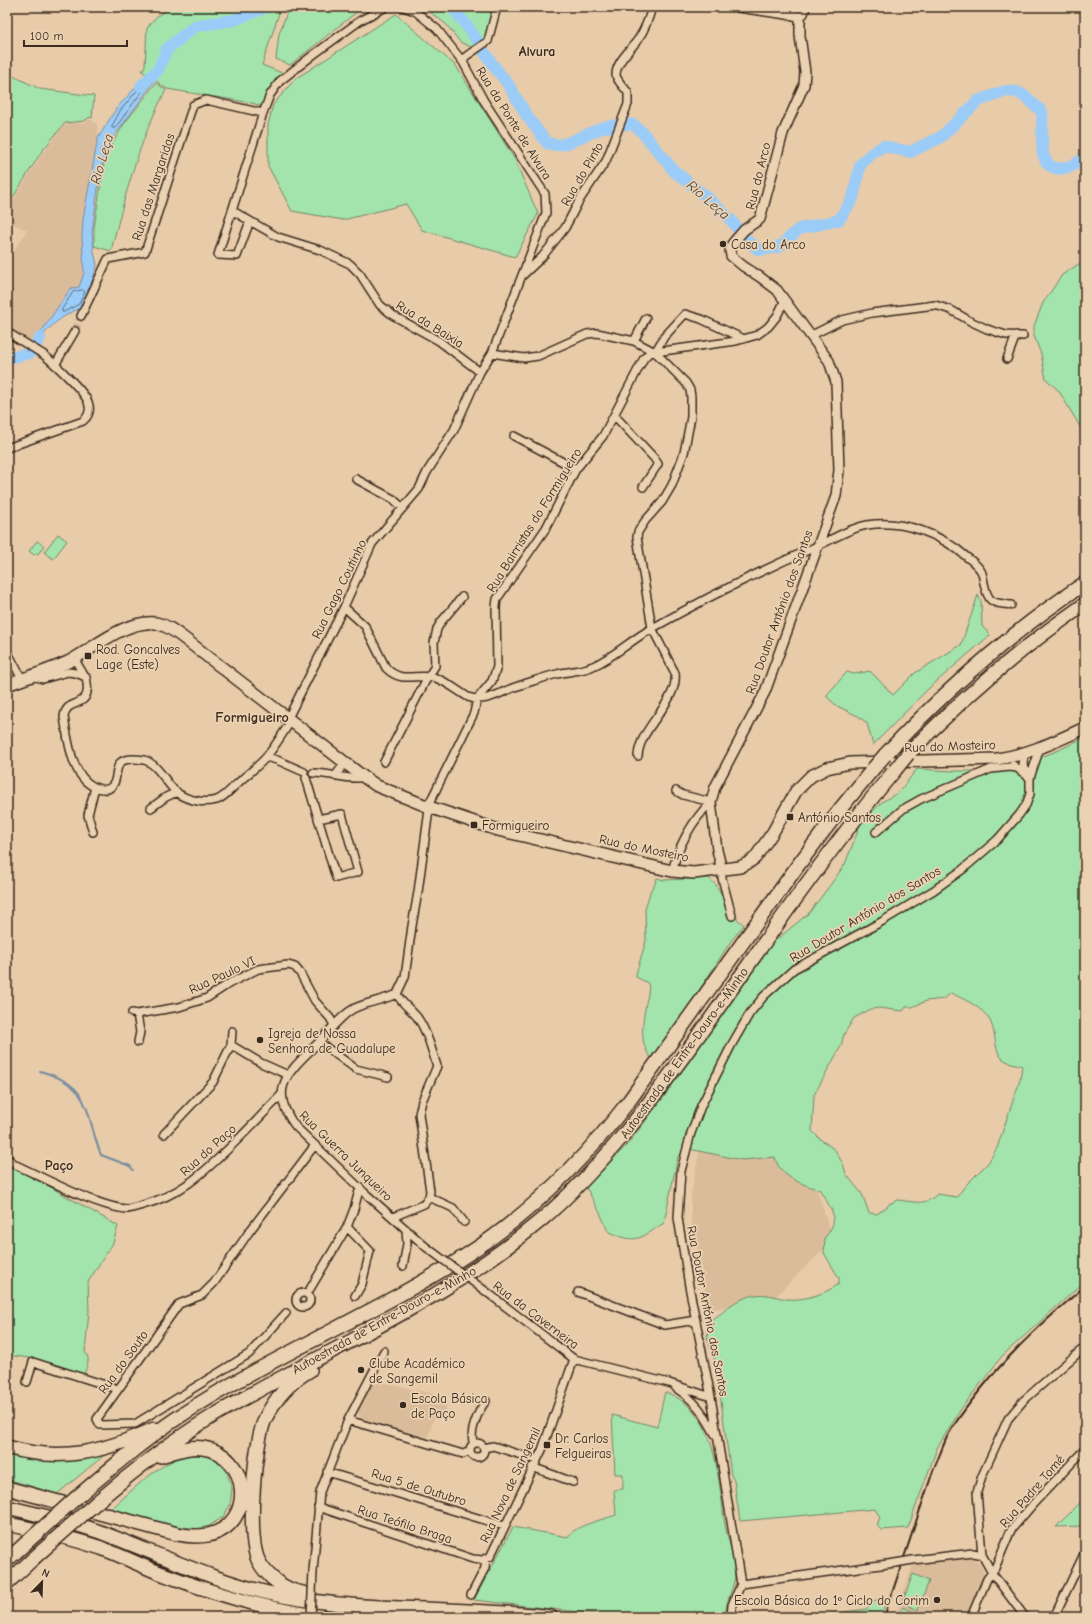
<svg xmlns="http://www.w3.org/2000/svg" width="1092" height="1624" viewBox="0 0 1092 1624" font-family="'Comic Neue',sans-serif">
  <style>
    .built { fill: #dbbc9a }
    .green { fill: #a3e4ad; stroke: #6f8766; fill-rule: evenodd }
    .water { fill: #9bccf8; stroke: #758ba1 }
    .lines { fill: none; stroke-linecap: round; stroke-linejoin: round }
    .shore { stroke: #616b75; stroke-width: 1 }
    .stream { stroke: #758ba1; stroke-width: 2 }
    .river { stroke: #9bccf8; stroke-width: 12 }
    .minor-tunnel { stroke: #c5ab8d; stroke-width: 7; stroke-dasharray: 7 3.5; stroke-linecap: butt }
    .minor-casing { stroke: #3b2a1e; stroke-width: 10 }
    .tertiary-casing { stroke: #3b2a1e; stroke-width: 12 }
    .primary-casing { stroke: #3b2a1e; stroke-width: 14 }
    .motorway-casing { stroke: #3b2a1e; stroke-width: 16 }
    .minor { stroke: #ead2b2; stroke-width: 7 }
    .tertiary { stroke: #ead2b2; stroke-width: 9 }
    .primary { stroke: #ead2b2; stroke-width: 11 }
    .motorway { stroke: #ead2b2; stroke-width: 13 }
    .rail { stroke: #3b2a1e; stroke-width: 2 }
    .minor-bridge-casing { stroke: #3b2a1e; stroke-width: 10; stroke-linecap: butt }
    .motorway-bridge-casing { stroke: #3b2a1e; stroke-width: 16; stroke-linecap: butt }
    .minor-bridge { stroke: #ead2b2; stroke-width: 7 }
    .motorway-bridge { stroke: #ead2b2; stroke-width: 13 }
    .poi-dot { fill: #3b2a1e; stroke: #ead2b2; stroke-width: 1.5 }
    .labels { text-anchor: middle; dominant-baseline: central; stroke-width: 3.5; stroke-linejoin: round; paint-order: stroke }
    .street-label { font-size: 13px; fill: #3b2a1e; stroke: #ead2b2 }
    .poi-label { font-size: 13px; fill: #3b2a1e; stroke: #ead2b2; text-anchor: start }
    .neighbourhood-label { font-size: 14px; font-weight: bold; fill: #3b2a1e; stroke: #ead2b2 }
    .water-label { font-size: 14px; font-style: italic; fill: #49423f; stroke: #ead2b2 }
  </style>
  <rect width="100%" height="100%" fill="#e8cba9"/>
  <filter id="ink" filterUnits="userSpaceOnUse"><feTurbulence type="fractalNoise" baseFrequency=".025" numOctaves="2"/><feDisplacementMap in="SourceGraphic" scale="8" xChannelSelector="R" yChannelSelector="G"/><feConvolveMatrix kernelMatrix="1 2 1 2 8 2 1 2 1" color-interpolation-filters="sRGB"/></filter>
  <g filter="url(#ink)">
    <path class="built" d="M90,119L97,124L98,138L83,219L82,237L84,253L83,279L79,287L71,288L69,291L34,343L7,326V263L27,230L7,221V210L42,154L66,123H83Z
      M793,1114L833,1240L772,1300L709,1310L691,1218V1194L701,1143Z
      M372,1380L447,1397L445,1415L436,1412L427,1439L363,1420L359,1416L358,1410Z
      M968,1557L978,1562L983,1569V1576L966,1617H895L913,1565Z"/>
    <path class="green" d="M171,7H281L262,65L282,73L269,94L263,107L252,103L167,89L142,71L145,66L147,28L157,16Z
      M289,7H363L290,65L276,59L279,34Z
      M423,7H489L494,15L487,40L473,48L460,42L446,24Z
      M396,14L456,66L514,158L538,214L515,257L422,230L406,204L343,220L292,211L268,166V125L273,105L295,79Z
      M7,73L40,89L94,96L92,118L90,117L84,121L65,123L42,151L7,207Z
      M156,83L166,90C140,137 124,199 111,251L94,246V228L105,156L124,124Z
      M1085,260V435L1059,391L1046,379L1041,354L1034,336V326L1043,303L1062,275Z
      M58,534L67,541L53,559L44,552Z
      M37,541L44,546L38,554L36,553L34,555L29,551Z
      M978,595L981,602L982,626L990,635L928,689L873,745L867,723L858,716L837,706L826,696L847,672L854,674L870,671L893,695L915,673L961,645Z
      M1085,737V1281L1002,1356L961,1409L937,1448L908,1528L881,1530L877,1525L880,1517L875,1509L740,1521L734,1481L731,1475L716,1364L707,1336L710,1327L709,1320C718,1318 726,1308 734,1303C739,1300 749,1296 755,1295C765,1293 776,1297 786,1299C804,1301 825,1294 839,1284V1278L824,1253L825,1237C842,1218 830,1208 820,1190C802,1184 779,1177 775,1157L742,1160L689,1149L678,1156L664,1223C639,1239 637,1245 608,1231L600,1213L586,1187L627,1145L664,1097L770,945L809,913L831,884L845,864L861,823L882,802L899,792L917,769L954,771H1006L1059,750ZM951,993C963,999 978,1005 987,1016C998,1029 992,1052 1004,1060C1009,1063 1017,1064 1022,1066L1020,1080L997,1148L988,1163L965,1186L957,1197L937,1194C925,1207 912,1201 897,1200L892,1203H890L888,1206L877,1214L869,1213L862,1194L846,1174L843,1164L835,1150L820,1139L812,1131L814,1095L841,1046L844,1034L854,1018L871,1009L879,1008L903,1011L906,1007H912L926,1001L944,999Z
      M657,878L664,880L709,878L716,885L738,920L744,925L731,941L691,1003L651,1058C640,1045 642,1025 645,1009C646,999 650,993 648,983L636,977V974L646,941L645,909L651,889L654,886Z
      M7,1162L118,1226L113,1243L88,1282L89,1311L85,1352C91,1359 87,1366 84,1374L29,1358L7,1355Z
      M665,1392C709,1408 715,1453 721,1495C723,1505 723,1515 725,1525C728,1542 736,1558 735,1576C734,1589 724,1603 726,1617H622L474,1600L513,1527L568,1537C575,1525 602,1520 616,1515L614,1490L623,1489V1474H615L612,1415L657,1427Z
      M108,1452L57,1494L7,1479V1453C44,1465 71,1457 108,1452Z
      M204,1455L218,1461L227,1472L232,1489L230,1505L223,1517L209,1526L195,1529L166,1524L111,1509C134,1489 156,1465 185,1456C191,1455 198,1455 204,1455Z
      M1085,1498V1532L1080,1526L1056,1527Z
      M913,1574L929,1581L918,1610L902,1603Z
      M887,1598L881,1617H805L867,1609L872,1601Z
      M903,1607L914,1612L912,1617H898Z"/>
    <path class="water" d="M152,69L154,82L114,136L104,155L99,181L92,232L94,252L97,265L89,292L82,308C67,312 38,332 38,349L32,345L71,288L79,287L84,273L82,237L83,219L98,138L116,109Z"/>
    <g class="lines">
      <path class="shore" d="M143,84H146V86L115,128H112V126L120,111Z
        M83,290L85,292L79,304L64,312H62V309L73,292Z"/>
      <path class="stream" d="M40,1071C93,1086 84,1111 101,1155L130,1166L133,1170"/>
      <path class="river" d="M452,7L470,30L493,65L508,84L527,116L547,143L557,145L565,144L604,127L627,124L634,125L643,133L674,171L708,198L731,220L746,240L759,250L779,247L799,229L839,220L853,198L860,165L871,154L883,146L910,152L941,137L978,101L1006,91L1017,92L1026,97L1042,112C1043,124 1041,142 1043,153C1048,177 1072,169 1085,157
        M141,86L158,70L167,49L195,26L234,20L267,7
        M7,357H14L30,353L40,338"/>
      <path class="minor-tunnel" d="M75,331L81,316"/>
      <defs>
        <path id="minor" d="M800,16L804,14L806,7
          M463,62L465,57L488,41L497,7
          M233,211L250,221L237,256L218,255L263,113L270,95L280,81L313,55L361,20L386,7
          M250,221L278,237L320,250L350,264L360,274L380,305L394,316L439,341L480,372
          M523,275L542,257L565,228L579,201L606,161L628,104V93C625,87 617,82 616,75C616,61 632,49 639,38C645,29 649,18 652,7
          M81,316L108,259L145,252L193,105L206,100L263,113
          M7,332C19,340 32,347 44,355C54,363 84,391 88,402C91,410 89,416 83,421L7,448
          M812,335L842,320L872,313L935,305L951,310L970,321L987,329L1006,335L1023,336
          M634,341L646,318
          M655,352L664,337L685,314L701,319L744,339
          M492,353L524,358L538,356L587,334L597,333L634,341L655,352L686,383L690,390L691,397V417L684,453L672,485L662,502L645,521L638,532L637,537L652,628L675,673C679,702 640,726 638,756
          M1007,359L1016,335
          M55,365L75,331
          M614,415L654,458L658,464L643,487
          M514,436L576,469
          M356,479L393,499L403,508
          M344,607L365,626L386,668C403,685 417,672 436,678C447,682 458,691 468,697C486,704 502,691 518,686C531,682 544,677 557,674C569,671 583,671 593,666C614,657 631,640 651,629C704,599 760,571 815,547C832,540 849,528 867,525C903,519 941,534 968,558C972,561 978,566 981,571C983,574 983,579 984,583C988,603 992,603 1011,605
          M7,651L22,679
          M74,658L85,677
          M32,676L43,679L68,672L76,673L86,677C94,713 66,695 64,717C68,739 71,779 97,788C101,789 105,790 108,789C120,783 113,769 121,762C126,758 138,759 144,760C157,763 166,783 176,792C186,800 204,804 217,800C225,797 232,788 238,783C247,774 259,766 267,756C276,745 283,733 291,721
          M288,718L344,607L372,544L419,489L427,472L454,430L480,372L492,353L546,213L545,194L484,101L463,62L437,29L415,11L403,7
          M1024,755L1023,765L1028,774
          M266,757L277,760L304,772
          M384,762L425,682L435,666L434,643L437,629L441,622L462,597
          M1013,765L1030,778
          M313,773C329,773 343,779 358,778L361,775
          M335,776L345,763
          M306,778L336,878L358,872L342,814L318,819
          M151,808L166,797L177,792
          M93,832L88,815L95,787
          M876,832L903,809L921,799L991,769L1010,767L1017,768
          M722,870V878L732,916
          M672,871C679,845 692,821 711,802L683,795L676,791
          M132,1013L137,1014L179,1007L198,1001L207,998L230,983L258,969L288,965L295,967L300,973L315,1001L330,1018L334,1025
          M137,1014L140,1032L138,1042
          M319,1042L356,1069L388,1077
          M231,1045L232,1031
          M164,1134L213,1082L231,1045L261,1063L288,1075
          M7,1158L16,1165C44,1178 96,1206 126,1209C131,1209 138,1206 143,1205C179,1195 200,1176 226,1151C245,1133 263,1114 281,1095
          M429,1197L453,1208L464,1222
          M393,1217L424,1204L429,1197L430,1191L419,1114L422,1101L437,1066C432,1051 428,1033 419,1020C413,1010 402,1005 397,994
          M347,1227L370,1251L362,1284L355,1296
          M426,1247L365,1193L296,1127C266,1088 290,1071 318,1043C329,1032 339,1017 353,1009C363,1003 384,1000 397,994L405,977L412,926L418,892L430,802L474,713L477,699L492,681L497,667L496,607L497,599L546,528L576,469L603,436L644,358L649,353L655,352L736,341L757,335L768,327L777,316L785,300
          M403,1266L407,1244L406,1229
          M578,1292L665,1325L696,1320
          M488,1293L574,1359L669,1383L711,1397
          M296 1300a7 7 0 1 1 14 0a7 7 0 1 1-14 0Z
          M307,1294L347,1227L354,1209L360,1187
          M286,1313L249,1354L135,1424L100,1425L97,1419L179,1304L202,1295L214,1283L249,1232L315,1145
          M27,1382L33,1362L118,1389
          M676,1388C697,1402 703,1413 715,1434
          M348,1420L463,1454L466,1453L470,1450
          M470 1450a7 7 0 1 1 14 0a7 7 0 1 1-14 0Z
          M474,1443C468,1434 479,1409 486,1401
          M484,1448L493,1446L537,1460
          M532,1467L573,1482
          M327,1472L504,1526
          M318,1507L473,1559L483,1560L490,1557L542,1450L574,1359
          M982,1555L977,1492L982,1476L1008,1419L1023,1401L1085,1347
          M913,1560L973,1553L982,1555L992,1573L1025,1617
          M313,1571L320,1492L348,1420L384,1351
          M741,1584L895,1563
          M471,1595L485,1568L486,1558
          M731,1617L732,1605L741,1584L711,1397L689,1286L678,1218L681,1171L691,1133L701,1106L732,1044L750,1013L764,996L794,969L881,922L934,890L962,870L997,840L1019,815L1026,805L1030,794V778L1040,748
          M971,1617L987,1579L995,1568L1011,1530L1034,1503L1085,1449
          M1054,1617L1085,1552"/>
        <path id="tertiary" d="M722,870L717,850L711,802L715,787L765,692L836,496L839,470L836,382L829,361L777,290L760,277L743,266L731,256L730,250L732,244L744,230L760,219L783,133L804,85L805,72L800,36V16L738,7"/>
        <path id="primary" d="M7,685C27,677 48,671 68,662C93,649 126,619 156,623C166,625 173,630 181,636L361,775L377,786L429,807L498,830L672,871L694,873L740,867L748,863L755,858L773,832L796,791L811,776L827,768L850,763L997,759C1028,755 1056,741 1085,728"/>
        <path id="motorway" d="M908,754C962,698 1021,648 1085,604
          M885,755C945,690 1012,632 1085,583
          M7,1447C61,1463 104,1452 154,1429
          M7,1488L177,1534C187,1536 197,1537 208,1535C256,1525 251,1455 203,1448C188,1446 174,1452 161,1456
          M77,1497C110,1469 144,1440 180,1416C271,1356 373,1315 465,1256C529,1215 583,1161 629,1101L799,864L841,808L872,770
          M97,1502C132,1472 169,1443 208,1419C318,1353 440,1305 540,1221C609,1162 661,1088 714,1014C772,931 830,848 895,770
          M7,1507C38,1515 70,1521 100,1532C159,1554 215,1582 277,1595C367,1613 460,1606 551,1617
          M7,1524C38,1530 71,1538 101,1548C125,1557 147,1569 171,1577C221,1596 272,1611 326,1617
          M7,1560L15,1553
          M7,1583L34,1558
          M303,1593C285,1591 266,1576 258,1560C247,1534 254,1445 265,1419C275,1398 291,1381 310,1370"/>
      </defs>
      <use href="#minor" class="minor-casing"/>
      <use href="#tertiary" class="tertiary-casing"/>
      <use href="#primary" class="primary-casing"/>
      <use href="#motorway" class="motorway-casing"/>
      <use href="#minor" class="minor"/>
      <use href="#tertiary" class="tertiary"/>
      <use href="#primary" class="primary"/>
      <use href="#motorway" class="motorway"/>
      <path class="rail" d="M884,1617L933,1471C938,1460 942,1448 947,1437C956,1420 968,1405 981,1389C1012,1350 1048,1318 1085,1286"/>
      <defs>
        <path id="minor-bridge" d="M426,1247L488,1293
          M895,1563L913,1560
          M311,1617L313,1571"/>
        <path id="motorway-bridge" d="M872,770L885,755
          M895,770L908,754
          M15,1553L77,1497
          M34,1558L97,1502"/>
      </defs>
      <use href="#minor-bridge" class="minor-bridge-casing"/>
      <use href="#motorway-bridge" class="motorway-bridge-casing"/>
      <use href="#minor-bridge" class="minor-bridge"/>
      <use href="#motorway-bridge" class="motorway-bridge"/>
    </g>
  </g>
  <g class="poi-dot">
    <circle cx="723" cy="244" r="4"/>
    <rect x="84" y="652" width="8" height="8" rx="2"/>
    <rect x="786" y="813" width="8" height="8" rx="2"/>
    <rect x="470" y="821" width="8" height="8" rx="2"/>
    <circle cx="260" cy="1040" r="4"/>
    <circle cx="361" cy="1370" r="4"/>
    <circle cx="403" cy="1405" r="4"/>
    <rect x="543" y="1441" width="8" height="8" rx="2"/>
    <circle cx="937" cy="1600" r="4"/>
  </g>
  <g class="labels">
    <g class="street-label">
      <text transform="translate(514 123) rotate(58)">Rua da Ponte de Alvura</text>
      <text transform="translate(582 174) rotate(-60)">Rua do Pinto</text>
      <text transform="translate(758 176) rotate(-76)">Rua do Arco</text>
      <text transform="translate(153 187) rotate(-72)">Rua das Margaridas</text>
      <text transform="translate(430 324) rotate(32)">Rua da Baixia</text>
      <text transform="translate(534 520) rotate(-58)">Rua Bairristas do Formigueiro</text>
      <text transform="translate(339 589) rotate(-64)">Rua Gago Coutinho</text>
      <text transform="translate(779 612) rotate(-70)">Rua Doutor António dos Santos</text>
      <text transform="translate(950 746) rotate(-2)">Rua do Mosteiro</text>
      <text transform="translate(644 848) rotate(12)">Rua do Mosteiro</text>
      <text transform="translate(865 914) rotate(-31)">Rua Doutor António dos Santos</text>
      <text transform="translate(222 975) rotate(-25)">Rua Paulo VI</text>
      <text transform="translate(684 1053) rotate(-54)">Autoestrada de Entre-Douro-e-Minho</text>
      <text transform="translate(208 1150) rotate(-42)">Rua do Paço</text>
      <text transform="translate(346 1156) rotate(44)">Rua Guerra Junqueiro</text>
      <text transform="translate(708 1311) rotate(79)">Rua Doutor António dos Santos</text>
      <text transform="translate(536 1315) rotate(37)">Rua da Caverneira</text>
      <text transform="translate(384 1320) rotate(-29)">Autoestrada de Entre-Douro-e-Minho</text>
      <text transform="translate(123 1362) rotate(-54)">Rua do Souto</text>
      <text transform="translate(510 1485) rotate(-65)">Rua Nova de Sangemil</text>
      <text transform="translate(419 1487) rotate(17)">Rua 5 de Outubro</text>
      <text transform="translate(1032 1491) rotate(-49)">Rua Padre Tomé</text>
      <text transform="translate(405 1524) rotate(18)">Rua Teófilo Braga</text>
    </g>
    <g class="poi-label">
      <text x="731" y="244">Casa do Arco</text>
      <text x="96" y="649">Rod. Goncalves<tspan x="96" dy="15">Lage (Este)</tspan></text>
      <text x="798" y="817">António Santos</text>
      <text x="482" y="825">Formigueiro</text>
      <text x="268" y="1033">Igreja de Nossa<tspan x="268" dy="15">Senhora de Guadalupe</tspan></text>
      <text x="369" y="1363">Clube Académico<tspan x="369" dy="15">de Sangemil</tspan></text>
      <text x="411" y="1398">Escola Básica<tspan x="411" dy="15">de Paço</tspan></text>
      <text x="555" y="1438">Dr. Carlos<tspan x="555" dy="15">Felgueiras</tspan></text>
      <text x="929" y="1600" text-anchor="end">Escola Básica do 1º Ciclo do Corim</text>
    </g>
    <g class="neighbourhood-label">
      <text x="537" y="51">Alvura</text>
      <text x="252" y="717">Formigueiro</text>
      <text x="59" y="1165">Paço</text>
    </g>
    <g class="water-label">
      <text transform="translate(102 159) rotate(-74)">Rio Leça</text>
      <text transform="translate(708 200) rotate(41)">Rio Leça</text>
    </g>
  </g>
  <rect width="1092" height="1624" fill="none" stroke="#ead2b2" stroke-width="24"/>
  <rect x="12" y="12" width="1068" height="1600" fill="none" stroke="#3b2a1e" stroke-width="1.5" filter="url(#ink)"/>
  <g transform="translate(42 1582) rotate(23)" stroke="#ead2b2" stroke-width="3" paint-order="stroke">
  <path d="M0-3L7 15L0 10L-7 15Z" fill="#3b2a1e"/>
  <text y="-6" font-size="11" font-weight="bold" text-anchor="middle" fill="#3b2a1e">N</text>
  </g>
  <path d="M24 40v6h103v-6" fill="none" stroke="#3b2a1e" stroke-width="2"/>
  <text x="30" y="40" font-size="12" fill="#3b2a1e" stroke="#ead2b2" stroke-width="3" paint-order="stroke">100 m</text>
</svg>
